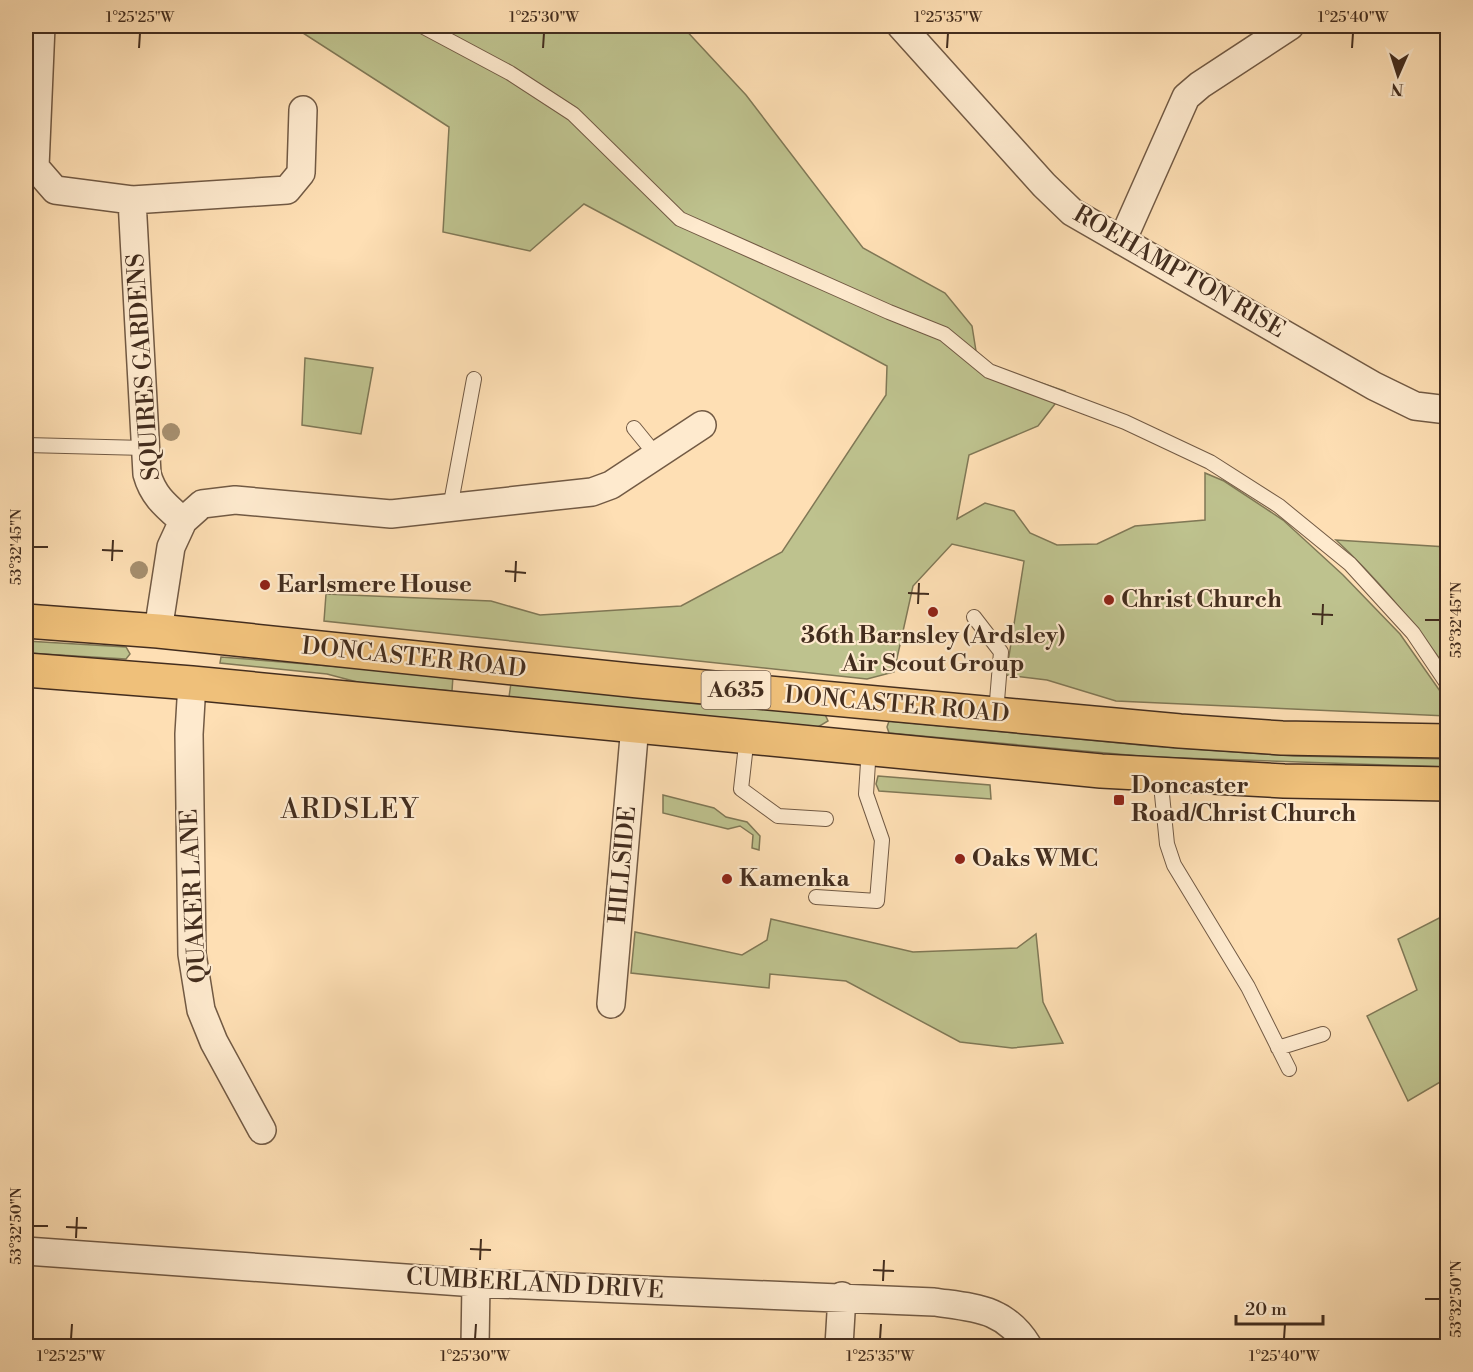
<svg xmlns="http://www.w3.org/2000/svg" width="1473" height="1372" viewBox="0 0 1473 1372" font-family="'Libre Bodoni',serif">
  <style>
    .green { fill: #bec28e; stroke: #807856; stroke-width: 1.5 }
    .lines { fill: none; stroke-linecap: round; stroke-linejoin: round }
    .lane-casing { stroke: #725a44; stroke-width: 16 }
    .street-casing { stroke: #725a44; stroke-width: 30 }
    .highway-casing { stroke: #432d1e; stroke-width: 36 }
    .lane { stroke: #feeace; stroke-width: 14 }
    .street { stroke: #feeace; stroke-width: 27 }
    .highway { stroke: #efc07a; stroke-width: 33 }
    .tree { fill: #a58e6e }
    .ticks { fill: none; stroke: #432d1e; stroke-width: 2 }
    .poi-dot { fill: #8f2418; stroke: #feeace; stroke-width: 2 }
    .labels { text-anchor: middle; dominant-baseline: central; stroke-width: 4.5; stroke-linejoin: round; paint-order: stroke }
    .shield { fill: #feeace; stroke: #7b6653; stroke-width: 1.5 }
    .shield-label { font-size: 22px; font-weight: bold; fill: #432d1e }
    .street-label { font-size: 24px; fill: #432d1e; stroke: #feeace }
    .poi-label { font-size: 24px; font-weight: bold; fill: #432d1e; stroke: #feeace; text-anchor: start }
    .quarter-label { font-size: 27px; letter-spacing: 1.5px; fill: #432d1e; stroke: #feeace }
    .neatline { fill: none; stroke: #432d1e; stroke-width: 2 }
    .ticks-label { font-size: 15px; text-anchor: middle; fill: #432d1e }
  </style>
  <rect width="100%" height="100%" fill="#fedfb4"/>
  <filter id="stains"><feTurbulence type="fractalNoise" baseFrequency=".00333" numOctaves="4"/><feColorMatrix values="0 0 0 0 .2 0 0 0 0 .09 0 0 0 0 .02 0 0 0 .5 -.17"/></filter>
  <radialGradient id="worn" r=".72"><stop offset=".6" stop-color="#630" stop-opacity="0"/><stop offset="1" stop-color="#630" stop-opacity=".3"/></radialGradient>
  <path class="green" d="M292,26H682L746,95L863,248L945,293L972,326L976,351L992,366L1065,391L1038,426L969,455L957,519L985,503L1014,511L1030,533L1057,545L1097,544L1135,526L1205,520V473L1224,481L1283,520L1343,575L1400,634L1447,701V716L1116,701L1047,680L1006,675L1024,561L952,544L913,586L894,672L867,679L324,621L326,594L491,601L540,615L681,606L782,552L886,395L887,366L584,204L530,251L443,232L449,127Z
    M305,358L373,368L361,434L302,425Z
    M1336,540L1447,547V669C1414,623 1378,579 1336,540Z
    M26,641L126,647L130,654L126,659L26,653Z
    M221,657L453,676L452,691L361,683L327,674L220,663Z
    M511,683L824,712L828,721L818,727L509,697Z
    M889,721L1151,746L1294,756L1447,759V767L1150,757L889,733L887,727Z
    M878,776L990,785L991,799L879,791L876,784Z
    M663,795L714,808L726,817L747,822L760,836L759,850L752,848L753,835L740,826L728,829L663,813Z
    M1447,914V1078L1408,1101L1367,1016L1417,990L1398,939Z
    M771,919L913,952L1017,948L1036,934L1043,1002L1063,1043L1012,1048L960,1042L846,981L770,974L769,988L631,973L635,932L742,955L767,940Z"/>
  <g class="lines">
    <defs>
      <path id="lane" d="M422,26L510,73L573,114L680,219L889,312L944,334L989,371L1125,422L1210,462L1279,506L1350,564L1413,633L1448,685
        M634,428L656,455
        M26,445L145,448
        M450,508L474,379
        M974,617L1001,652L996,713
        M747,736L741,789L778,816L826,819
        M1160,775L1167,844L1174,865L1248,987L1289,1069
        M816,897L877,901L882,840L866,794L869,747
        M1278,1048L1323,1034"/>
      <path id="street" d="M41,26L35,167L55,190L132,200L147,474C153,496 166,506 183,521
        M901,26L1044,185L1072,212L1374,386L1415,406L1448,410
        M132,200L287,190L301,173L303,110
        M1122,241L1186,97L1200,85L1290,26
        M158,631L171,547L183,521L202,504L235,500L391,514L592,492L611,485L702,425
        M192,683L189,734L192,954L201,1010L214,1042L262,1130
        M611,1004L635,725
        M26,1251L476,1283L934,1302C975,1308 1005,1308 1028,1346
        M475,1346L476,1283
        M839,1346L842,1296"/>
      <path id="highway" d="M26,621L158,631L639,681L1180,731L1282,738L1448,741
        M26,670L192,683L1101,771L1284,781L1448,784"/>
    </defs>
    <use href="#lane" class="lane-casing"/>
    <use href="#street" class="street-casing"/>
    <use href="#highway" class="highway-casing"/>
    <use href="#lane" class="lane"/>
    <use href="#street" class="street"/>
    <use href="#highway" class="highway"/>
  </g>
  <g class="tree">
    <circle cx="171" cy="432" r="9"/>
    <circle cx="139" cy="570" r="9"/>
  </g>
  <path class="ticks" d="M139,48L140,33M543,48L544,33M947,48L948,33M1352,48L1353,33M33,547H48M102,550L123,551M112,561L113,540M505,571L526,573M515,582L516,561M908,593L929,594M918,604L919,583M1312,614L1333,615M1425,620H1440M1322,625L1323,604M33,1226H48M66,1227L87,1228M76,1238L77,1217M470,1249L491,1250M480,1260L481,1239M873,1270L894,1271M883,1281L884,1260M1425,1299H1440M71,1339L72,1324M475,1339L476,1324M880,1339L881,1324M1284,1339L1285,1324"/>
  <g class="poi-dot">
    <circle cx="265" cy="585" r="6"/>
    <circle cx="1109" cy="600" r="6"/>
    <circle cx="933" cy="612" r="6"/>
    <rect x="1113" y="794" width="12" height="12" rx="3"/>
    <circle cx="960" cy="859" r="6"/>
    <circle cx="727" cy="879" r="6"/>
  </g>
  <g class="labels">
    <rect class="shield" x="701.5" y="671" width="69" height="38" rx="4.5"/>
    <g class="shield-label">
      <text x="736" y="690">A635</text>
    </g>
    <g class="street-label">
      <text transform="translate(1179 272) rotate(30)">ROEHAMPTON RISE</text>
      <text transform="translate(144 367) rotate(-94)">SQUIRES GARDENS</text>
      <text transform="translate(414 658) rotate(6)">DONCASTER ROAD</text>
      <text transform="translate(897 705) rotate(5)">DONCASTER ROAD</text>
      <text transform="translate(623 865) rotate(-85)">HILLSIDE</text>
      <text transform="translate(194 896) rotate(-93)">QUAKER LANE</text>
      <text transform="translate(535 1284) rotate(3)">CUMBERLAND DRIVE</text>
    </g>
    <g class="poi-label">
      <text x="277" y="585">Earlsmere House</text>
      <text x="1121" y="600">Christ Church</text>
      <text x="933" y="636" text-anchor="middle">36th Barnsley (Ardsley)<tspan x="933" dy="28">Air Scout Group</tspan></text>
      <text x="1131" y="786">Doncaster<tspan x="1131" dy="28">Road/Christ Church</tspan></text>
      <text x="972" y="859">Oaks WMC</text>
      <text x="739" y="879">Kamenka</text>
    </g>
    <g class="quarter-label">
      <text x="350" y="810">ARDSLEY</text>
    </g>
  </g>
  <rect width="1473" height="1372" fill="none" stroke="#fedfb4" stroke-width="66"/>
  <g transform="translate(1398 75) rotate(183)" stroke="#feeace" stroke-width="4.5" paint-order="stroke">
  <path d="M0-4.5L10 22L0 15L-10 22Z" fill="#432d1e"/>
  <text y="-9" font-size="16" font-weight="bold" text-anchor="middle" fill="#432d1e">N</text>
  </g>
  <path d="M1236 1315v9h87v-9" fill="none" stroke="#432d1e" stroke-width="3"/>
  <text x="1245" y="1315" font-size="18" fill="#432d1e" stroke="#feeace" stroke-width="4.5" paint-order="stroke">20 m</text>
  <rect x="33" y="33" width="1407" height="1306" class="neatline"/>
  <g class="ticks-label">
    <text x="140" y="22">1°25'25"W</text>
    <text x="544" y="22">1°25'30"W</text>
    <text x="948" y="22">1°25'35"W</text>
    <text x="1353" y="22">1°25'40"W</text>
    <text transform="translate(16 547) rotate(-90)" y="5">53°32'45"N</text>
    <text transform="translate(1456 620) rotate(-90)" y="5">53°32'45"N</text>
    <text transform="translate(16 1226) rotate(-90)" y="5">53°32'50"N</text>
    <text transform="translate(1456 1299) rotate(-90)" y="5">53°32'50"N</text>
    <text x="71" y="1361">1°25'25"W</text>
    <text x="475" y="1361">1°25'30"W</text>
    <text x="880" y="1361">1°25'35"W</text>
    <text x="1284" y="1361">1°25'40"W</text>
  </g>
  <rect width="100%" height="100%" filter="url(#stains)"/>
  <rect width="100%" height="100%" fill="url(#worn)"/>
</svg>
